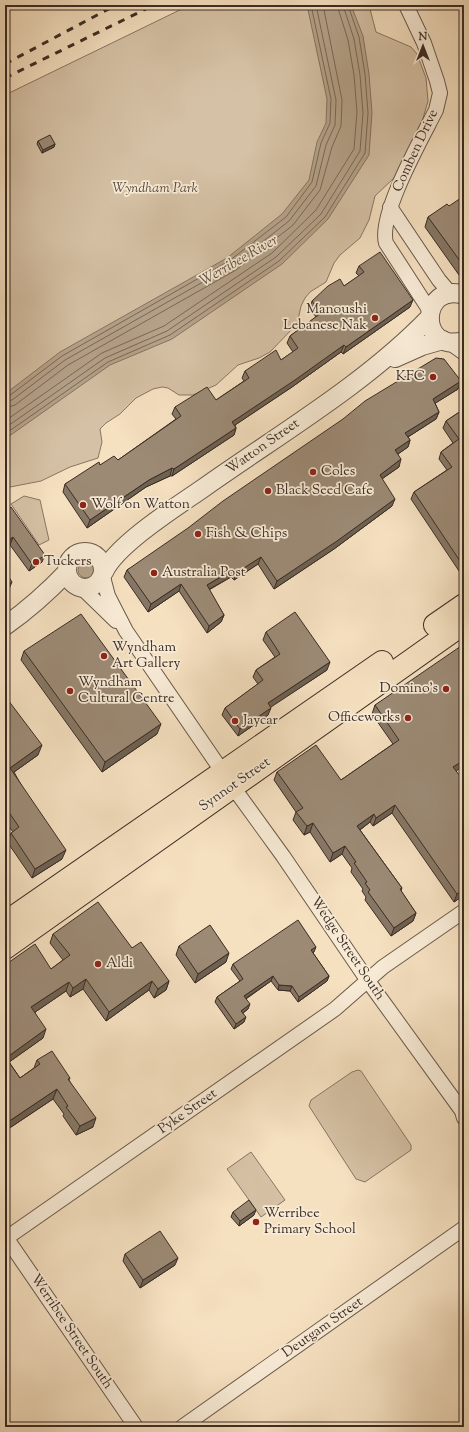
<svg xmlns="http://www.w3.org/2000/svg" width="469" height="1432" viewBox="0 0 469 1432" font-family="'Sorts Mill Goudy',serif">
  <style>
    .green { fill: #d5c1a5; stroke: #887664 }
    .water { fill: #b6a38b; stroke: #857362 }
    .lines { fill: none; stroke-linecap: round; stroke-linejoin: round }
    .shore { stroke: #786858; stroke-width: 1 }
    .minor-casing { stroke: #6a594b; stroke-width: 16 }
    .tertiary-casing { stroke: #6a594b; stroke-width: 20 }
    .trunk-casing { stroke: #3b2c24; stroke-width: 24 }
    .minor { stroke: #f8ebd6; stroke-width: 14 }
    .tertiary { stroke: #f8ebd6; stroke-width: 18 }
    .trunk { stroke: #f5e0c0; stroke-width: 22 }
    .rail { stroke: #3b2c24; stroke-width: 3; stroke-dasharray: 7 7; stroke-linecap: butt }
    .wall { fill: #867765; stroke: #3b2c24 }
    .shaded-wall { fill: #6d6152; stroke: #3b2c24 }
    .building { fill: #9c8a75; stroke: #3b2c24 }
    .poi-dot { fill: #8f2418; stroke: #f8ebd6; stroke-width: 1.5 }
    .labels { text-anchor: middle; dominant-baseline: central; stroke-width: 3.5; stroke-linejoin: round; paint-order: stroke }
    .street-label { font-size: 14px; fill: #3b2c24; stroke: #f8ebd6 }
    .park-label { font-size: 14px; font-style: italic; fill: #5a4a3e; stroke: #f8ebd6 }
    .poi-label { font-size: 14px; fill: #3b2c24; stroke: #f8ebd6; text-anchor: start }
    .water-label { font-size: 15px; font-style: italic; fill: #605043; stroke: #f8ebd6 }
  </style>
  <rect width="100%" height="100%" fill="#f5e0c0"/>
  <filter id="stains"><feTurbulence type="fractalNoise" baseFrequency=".005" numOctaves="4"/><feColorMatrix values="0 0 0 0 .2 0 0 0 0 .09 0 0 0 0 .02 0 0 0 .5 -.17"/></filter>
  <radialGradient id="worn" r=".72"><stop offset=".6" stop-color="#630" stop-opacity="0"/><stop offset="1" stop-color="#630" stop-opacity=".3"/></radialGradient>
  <path class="green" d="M190,5H369L376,32L411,47L417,54L426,78L428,101L421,125L394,178L375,196L369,220L360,238L340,255L334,263L326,282L310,292L305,298L301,306L298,320L293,328L270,352L259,358L238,365L216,385L193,395H179L168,388L162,387L153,389L136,398L120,414L106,423L100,429L102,442L98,458L70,467L41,481L5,488V95Z
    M24,496L40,500L49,540L39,545L11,504Z
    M358,1070L361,1071L411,1145V1150L365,1182L356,1179L309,1106L311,1100L352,1072Z
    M251,1152L285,1200L261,1217L227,1169Z"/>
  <path class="water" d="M307,5H351L363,36L369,74L372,113L369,155L328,219L282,264L172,339L110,365L5,439V394L60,352L227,258L282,214L309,180L317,142L326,123L327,99Z
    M78 570a8 8 0 1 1 16 0a8 8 0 1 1-16 0Z"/>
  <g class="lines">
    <path class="shore" d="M5,396H9L62,356L229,261L286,217L312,182L321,143L330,123L331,99L311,5
      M5,401L12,400L65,360L233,265L289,221L316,186L326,145L335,125L336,100L316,5
      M5,408L15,405L68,365L236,270L293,225L320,190L332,147L341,126L342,100L323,5
      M5,421L102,353L164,326L272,253L316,210L354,149L357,112L354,75L348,40L337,5
      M5,428L105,358L167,331L276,257L321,214L360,151L363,113L360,75L354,39L343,5
      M5,434L108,362L170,335L279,261L325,217L365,153L368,113L365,74L359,37L348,5"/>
    <defs>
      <path id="minor" d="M406,5L424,43L437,81L440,93L436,110C422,138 378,215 386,243L430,311
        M390,207L439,280L450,293
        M450,343L464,353
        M103,577L108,596L126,631L222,771
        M82,588L116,621
        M233,787L283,856L368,981L462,1111L464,1118
        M5,1236L136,1427
        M5,1239L335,1009L383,967L464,911
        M182,1427L464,1228"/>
      <path id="tertiary" d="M464,295C420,281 417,354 464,341
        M395,358L422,346L443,340
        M67 570a18 18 0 1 1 36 0a18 18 0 1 1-36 0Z
        M104,572C116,545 176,507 202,489C278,435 364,385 429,318
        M5,626C29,609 47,593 67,572"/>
      <path id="trunk" d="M435,625L464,605
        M5,923L382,662
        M5,948L464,623"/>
    </defs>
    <use href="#minor" class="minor-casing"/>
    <use href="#tertiary" class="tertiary-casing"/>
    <use href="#trunk" class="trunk-casing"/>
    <use href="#minor" class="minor"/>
    <use href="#tertiary" class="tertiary"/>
    <use href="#trunk" class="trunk"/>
    <path class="rail" d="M5,64L116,5
      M5,78L154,5"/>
  </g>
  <path class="wall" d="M38,141L55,144L54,147L42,153L37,144Z
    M449,206L464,271L459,275L425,227L428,217Z
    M359,266L410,307L343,354L341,352L292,387L235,425L236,428L234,435L172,476H170L146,487L87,528L63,492L65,484L100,465L118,460L176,419L172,414L175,407L216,400L244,381L242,378L245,371L281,360L293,352L287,343L290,336L316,317L310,309L312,301L344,286L359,276L356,273Z
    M458,389L435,403L439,412L436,419L408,437L410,440L408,447L398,454L399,467L382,479L392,506L334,549L274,589L258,564L234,580L231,577L209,590L224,615L221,622L207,633L179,591L148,612L124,577L127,570Z
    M464,409V576L463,577L411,499L414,492L447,470L439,459L441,452L453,443L443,428L446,421Z
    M5,511L42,562L29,571L10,545Z
    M266,632L327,670L270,707L268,715L238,736L222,715L225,708L258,684L253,677L256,670L275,657L263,640Z
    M24,651L157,734L102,772L21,660Z
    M5,696L38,755L14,772L62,859L32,878L8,843L11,833L13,832L5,821Z
    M375,705L456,771L464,786V895L454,902L392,813L373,826L370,822L360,830L402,888L401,891L416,913L413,921L391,936L365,900L366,897L362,891L363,889L351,872L352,868L342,854L330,862L310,832L304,835L293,820L296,812L274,780L277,772L341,780L393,744L372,714Z
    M53,934L132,948L169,981L166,990L154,998L149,990L106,1021L83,989L70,997L66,991L35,1012L43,1038L9,1062L20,1078L34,1068L37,1060L70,1078L69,1080L93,1127L76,1135L63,1116L64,1114L53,1099L5,1131V965L51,969L63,960L50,943Z
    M179,946L226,962L195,983L176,955Z
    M314,952L313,953L329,976L327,981L298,1002L290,991L278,990L271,981L246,999L248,1009L243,1013L244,1022L234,1029L215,1002L217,997L240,981L231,969L233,964Z
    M233,1212L254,1215L239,1226L231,1217Z
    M125,1254L175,1265L140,1288L123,1261Z"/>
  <path class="shaded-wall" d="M55,144L54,147L42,153L43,150Z
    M464,264V271L459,275L463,265Z
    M413,300L410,307L343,354L346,347Z
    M344,345L341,352L292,387L229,429L232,422Z
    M461,381L458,389L431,406L433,399Z
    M439,412L436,419L403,440L405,433Z
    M236,428L234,435L172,476L174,469Z
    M410,440L408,447L392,458L395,450Z
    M401,459L399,467L377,482L380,475Z
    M172,468L170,476L146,487L87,528L90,520L149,480Z
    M395,499L392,506L334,549L274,589L277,581Z
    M13,537L10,545L5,548V543Z
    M45,555L42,562L29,571L32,564Z
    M261,557L258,564L234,580L236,573Z
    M234,569L231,577L204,592L207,585Z
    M12,582L9,589L5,592V587Z
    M181,584L179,591L148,612L151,604Z
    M224,615L221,622L207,633L209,626Z
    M330,662L327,670L265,711L268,703Z
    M271,708L268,715L238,736L240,729Z
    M161,724L157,734L102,772L105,762Z
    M42,745L38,755L7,777L10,768Z
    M464,760V766L450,775L453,767Z
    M395,805L392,813L373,826L376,818Z
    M374,814L370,822L354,834L357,826Z
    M313,823L310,832L304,835L307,826Z
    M345,846L342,854L330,862L333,853Z
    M66,850L62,859L32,878L35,869Z
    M464,889V895L454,902L457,894Z
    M416,913L413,921L391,936L394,928Z
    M316,947L314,952L309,955L311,950Z
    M229,953L226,962L195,983L198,974Z
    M273,976L271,981L242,1001L244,996Z
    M329,976L327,981L298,1002L299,997Z
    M86,979L83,989L70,997L73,988Z
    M152,981L149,990L106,1021L109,1012Z
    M169,981L166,990L154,998L158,989Z
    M69,982L66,991L28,1017L31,1007Z
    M279,985L292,986L290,991L278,990Z
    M250,1004L248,1009L239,1016L241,1011Z
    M246,1017L244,1022L234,1029L236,1024Z
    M46,1029L43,1038L5,1065L6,1058Z
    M57,1089L53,1099L5,1131V1124Z
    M96,1118L93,1127L76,1135L80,1126Z
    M256,1210L254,1215L239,1226L240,1221Z
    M178,1258L175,1265L140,1288L143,1280Z"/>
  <path class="building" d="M50,135L55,144L43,150L38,141Z
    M464,196V264L463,265L428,217L447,204L449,206Z
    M380,252L413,300L346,347L344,345L295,380L232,422L236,428L174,469L172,468L149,480L90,520L65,484L99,462L100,465L114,456L118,460L181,416L175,407L207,387L216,400L249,378L245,371L276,350L281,360L298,348L290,336L321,313L312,301L328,286L340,279L344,286L364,272L359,266Z
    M436,358L444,359L461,381L433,399L439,412L405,433L410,440L395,450L401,459L380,475L395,499L337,541L277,581L261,557L236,573L234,569L207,585L224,615L209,626L181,584L151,604L127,570L188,528L223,501L343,419L365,401Z
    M464,409V567L414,492L452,467L441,452L459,439L446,421Z
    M11,507L45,555L32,564L13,537L5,543V511Z
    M5,571L12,582L5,587Z
    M295,612L330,662L268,703L271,708L240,729L225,708L263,680L256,670L280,654L266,632Z
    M81,614L161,724L105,762L24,651Z
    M464,644V760L453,767L463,780L461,781L464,786V889L457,894L395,805L376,818L374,814L357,826L402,888L400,889L416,913L394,928L368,892L370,890L365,883L367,882L354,863L356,862L345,846L333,853L313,823L307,826L296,812L303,808L277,772L316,745L341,780L399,740L375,705Z
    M5,696L42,745L10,768L66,850L35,869L11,833L19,827L6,808H5Z
    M98,902L132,948L141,942L169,981L158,989L152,981L109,1012L86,979L73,988L69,982L31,1007L46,1029L6,1058L20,1078L40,1064L37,1060L52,1051L70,1078L68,1079L96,1118L80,1126L66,1107L68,1106L57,1089L5,1124V965L35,944L51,969L70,955L53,934Z
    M298,920L316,947L311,950L329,976L299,997L292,986L279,985L273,976L244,996L250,1004L241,1011L246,1017L236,1024L217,997L243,979L233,964Z
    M210,925L229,953L198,974L179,946Z
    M249,1200L256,1210L240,1221L233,1212Z
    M160,1231L178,1258L143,1280L125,1254Z"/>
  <g class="poi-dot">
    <circle cx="375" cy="318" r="4"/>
    <circle cx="433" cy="377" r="4"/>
    <circle cx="313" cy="472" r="4"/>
    <circle cx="268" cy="491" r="4"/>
    <circle cx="83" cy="505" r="4"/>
    <circle cx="198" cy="534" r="4"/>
    <circle cx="36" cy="562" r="4"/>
    <circle cx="154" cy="573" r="4"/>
    <circle cx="104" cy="656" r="4"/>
    <circle cx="446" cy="689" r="4"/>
    <circle cx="70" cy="691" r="4"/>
    <circle cx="408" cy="718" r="4"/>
    <circle cx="235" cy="721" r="4"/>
    <circle cx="98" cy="964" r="4"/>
    <circle cx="256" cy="1222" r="4"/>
  </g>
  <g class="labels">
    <g class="street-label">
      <text transform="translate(416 151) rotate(-65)">Comben Drive</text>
      <text transform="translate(263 447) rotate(-35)">Watton Street</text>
      <text transform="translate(235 785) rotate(-35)">Synnot Street</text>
      <text transform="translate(347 949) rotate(56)">Wedge Street South</text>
      <text transform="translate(188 1112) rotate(-35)">Pyke Street</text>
      <text transform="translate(323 1328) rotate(-35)">Deutgam Street</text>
      <text transform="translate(71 1332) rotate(56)">Werribee Street South</text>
    </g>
    <g class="park-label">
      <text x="155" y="189">Wyndham Park</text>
    </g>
    <g class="poi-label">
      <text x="367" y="310" text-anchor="end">Manoushi<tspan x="367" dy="16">Lebanese Nak</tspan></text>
      <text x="425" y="377" text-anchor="end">KFC</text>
      <text x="321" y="472">Coles</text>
      <text x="276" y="491">Black Seed Cafe</text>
      <text x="91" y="505">Wolf on Watton</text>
      <text x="206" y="534">Fish &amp; Chips</text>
      <text x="44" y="562">Tuckers</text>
      <text x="162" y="573">Australia Post</text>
      <text x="112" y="648">Wyndham<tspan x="112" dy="16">Art Gallery</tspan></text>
      <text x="78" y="683">Wyndham<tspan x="78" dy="16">Cultural Centre</tspan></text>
      <text x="438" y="689" text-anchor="end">Domino's</text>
      <text x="400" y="718" text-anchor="end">Officeworks</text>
      <text x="243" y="721">Jaycar</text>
      <text x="106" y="964">Aldi</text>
      <text x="264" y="1214">Werribee<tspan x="264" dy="16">Primary School</tspan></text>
    </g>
    <g class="water-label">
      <text transform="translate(239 261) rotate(-30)">Werribee River</text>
    </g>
  </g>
  <rect width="469" height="1432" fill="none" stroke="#f5e0c0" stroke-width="20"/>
  <rect x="6" y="6" width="457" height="1420" fill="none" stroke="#3b2c24" stroke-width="2"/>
  <rect x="10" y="10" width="449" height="1412" fill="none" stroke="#3b2c24"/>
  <g transform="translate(423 46)" stroke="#f8ebd6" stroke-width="3" paint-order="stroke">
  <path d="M0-3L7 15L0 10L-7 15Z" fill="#3b2c24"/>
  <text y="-6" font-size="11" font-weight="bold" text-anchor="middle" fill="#3b2c24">N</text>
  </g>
  <rect width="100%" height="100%" filter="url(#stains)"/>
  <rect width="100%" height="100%" fill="url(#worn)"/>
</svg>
